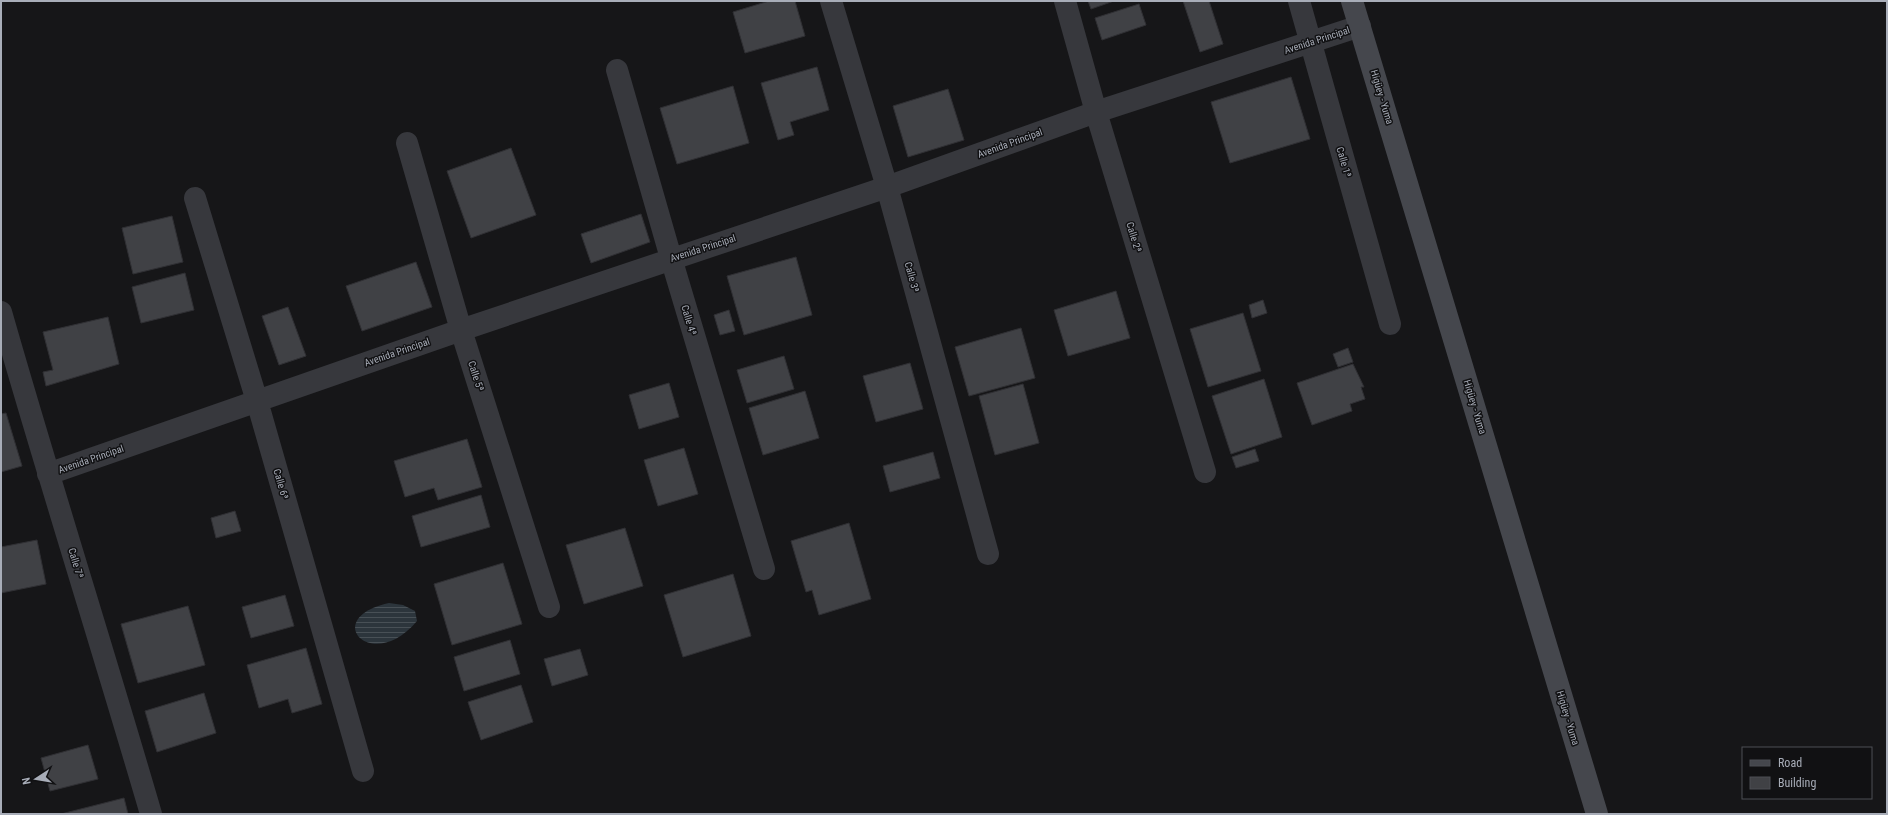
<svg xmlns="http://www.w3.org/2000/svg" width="1888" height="815" viewBox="0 0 1888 815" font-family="'Roboto Condensed',sans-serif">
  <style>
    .water { fill: url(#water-rules) }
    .building { fill: #404145; stroke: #303034 }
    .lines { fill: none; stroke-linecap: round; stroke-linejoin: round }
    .minor { stroke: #37383d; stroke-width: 22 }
    .secondary { stroke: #45474d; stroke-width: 22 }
    .labels { text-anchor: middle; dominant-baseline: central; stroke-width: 3; stroke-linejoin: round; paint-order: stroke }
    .street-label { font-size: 10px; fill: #a8adb8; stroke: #111113 }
  </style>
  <defs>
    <pattern id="water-rules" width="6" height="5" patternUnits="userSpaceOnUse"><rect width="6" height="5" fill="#2c353c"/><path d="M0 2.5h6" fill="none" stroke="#485056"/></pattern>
  </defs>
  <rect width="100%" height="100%" fill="#161618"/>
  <path class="water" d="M389,603L403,605L415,611L417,621C372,675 319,618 389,603Z"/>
  <path class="building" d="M769,1H795L805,36L745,53L733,12Z
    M1088,1H1114L1091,9Z
    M1183,1H1209L1223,44L1200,52Z
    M1139,4L1146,25L1102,40L1095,18Z
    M817,67L829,110L790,122L794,135L778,140L761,83Z
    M1291,77L1310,139L1230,163L1211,102Z
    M733,86L749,143L677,164L660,108Z
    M948,89L964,140L908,157L893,106Z
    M511,148L536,215L471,238L447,171Z
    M641,214L650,242L591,263L581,234Z
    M172,216L183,262L133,274L122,228Z
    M796,257L812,315L744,335L727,276Z
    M416,262L432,307L362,331L346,286Z
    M185,273L194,310L141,323L132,287Z
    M1116,291L1130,338L1068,356L1054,310Z
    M1263,300L1267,313L1252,318L1249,305Z
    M288,307L306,356L279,365L262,316Z
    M729,310L735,331L720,335L714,315Z
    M1243,313L1261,371L1208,387L1190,329Z
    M108,317L119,364L46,386L43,372L53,370L43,332Z
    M1021,328L1035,378L969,396L955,347Z
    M1348,348L1353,362L1338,367L1333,354Z
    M784,356L794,389L747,403L737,370Z
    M910,363L923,409L876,422L863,376Z
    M1353,364L1364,387H1361L1365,399L1350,404L1352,411L1312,425L1297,383Z
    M1264,379L1282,437L1231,454L1212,396Z
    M669,383L679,417L639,429L629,395Z
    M1023,384L1039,443L995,455L979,396Z
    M805,391L819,438L763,455L749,408Z
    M6,413L22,466L1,472V414Z
    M467,439L482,487L438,500L434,488L405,497L394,461Z
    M684,448L698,494L658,506L644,460Z
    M1255,449L1259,461L1236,468L1232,457Z
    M933,452L940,478L890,492L883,466Z
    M481,495L490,527L421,547L412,516Z
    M235,511L241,531L216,538L211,518Z
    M849,523L871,599L819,615L812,590L806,592L791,541Z
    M625,528L643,586L584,604L566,545Z
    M37,540L46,584L1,593V547Z
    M503,563L522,624L452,645L434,584Z
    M733,574L751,636L683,657L664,595Z
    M285,595L294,626L251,638L242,607Z
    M188,606L205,665L138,683L121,624Z
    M510,640L520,674L464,691L454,657Z
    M306,648L322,704L292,713L288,699L259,708L247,665Z
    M580,649L588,675L552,686L544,659Z
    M521,685L533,722L481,740L468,702Z
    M204,693L216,733L157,752L145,711Z
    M88,745L98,779L50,791L41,758Z
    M124,798L128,814H61Z"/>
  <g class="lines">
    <path class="minor" d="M831,1L887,187L988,554
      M1065,1L1096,112L1205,472
      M1299,1L1390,324
      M617,70L671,258L764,569
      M407,143L461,330L549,607
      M195,198L257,401L363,771
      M1,312C49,480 102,646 151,814
      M48,474L461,330L887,187L1096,112L1360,26"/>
    <path class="secondary" d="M1352,1L1597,814"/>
  </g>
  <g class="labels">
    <g class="street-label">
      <text transform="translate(1317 40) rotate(-18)">Avenida Principal</text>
      <text transform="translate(1382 97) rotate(73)">Higüey - Yuma</text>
      <text transform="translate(1010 143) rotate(-20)">Avenida Principal</text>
      <text transform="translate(1344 162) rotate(74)">Calle 1ª</text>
      <text transform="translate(1134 237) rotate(73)">Calle 2ª</text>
      <text transform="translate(703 248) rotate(-18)">Avenida Principal</text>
      <text transform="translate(912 277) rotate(75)">Calle 3ª</text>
      <text transform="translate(689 320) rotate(73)">Calle 4ª</text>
      <text transform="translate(397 352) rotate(-19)">Avenida Principal</text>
      <text transform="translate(476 376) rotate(72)">Calle 5ª</text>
      <text transform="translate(1475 407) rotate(73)">Higüey - Yuma</text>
      <text transform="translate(91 459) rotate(-19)">Avenida Principal</text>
      <text transform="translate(281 484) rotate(74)">Calle 6ª</text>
      <text transform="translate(76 563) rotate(73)">Calle 7ª</text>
      <text transform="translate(1568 718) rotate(73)">Higüey - Yuma</text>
    </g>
  </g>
  <rect width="1888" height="815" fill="none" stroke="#a8adb8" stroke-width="4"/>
  <rect x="1742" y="747" width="130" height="52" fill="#111113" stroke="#4d4f55"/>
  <rect x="1750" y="760" width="20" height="6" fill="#45474d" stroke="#4d4f55"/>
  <text x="1778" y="767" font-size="12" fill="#a8adb8">Road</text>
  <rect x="1750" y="777" width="20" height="12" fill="#404145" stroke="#4d4f55"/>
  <text x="1778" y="787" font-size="12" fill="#a8adb8">Building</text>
  <g transform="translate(36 779) rotate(258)" stroke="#111113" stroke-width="3" paint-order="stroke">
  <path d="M0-3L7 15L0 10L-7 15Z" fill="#a8adb8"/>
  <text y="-6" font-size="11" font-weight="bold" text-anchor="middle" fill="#a8adb8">N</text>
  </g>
</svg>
